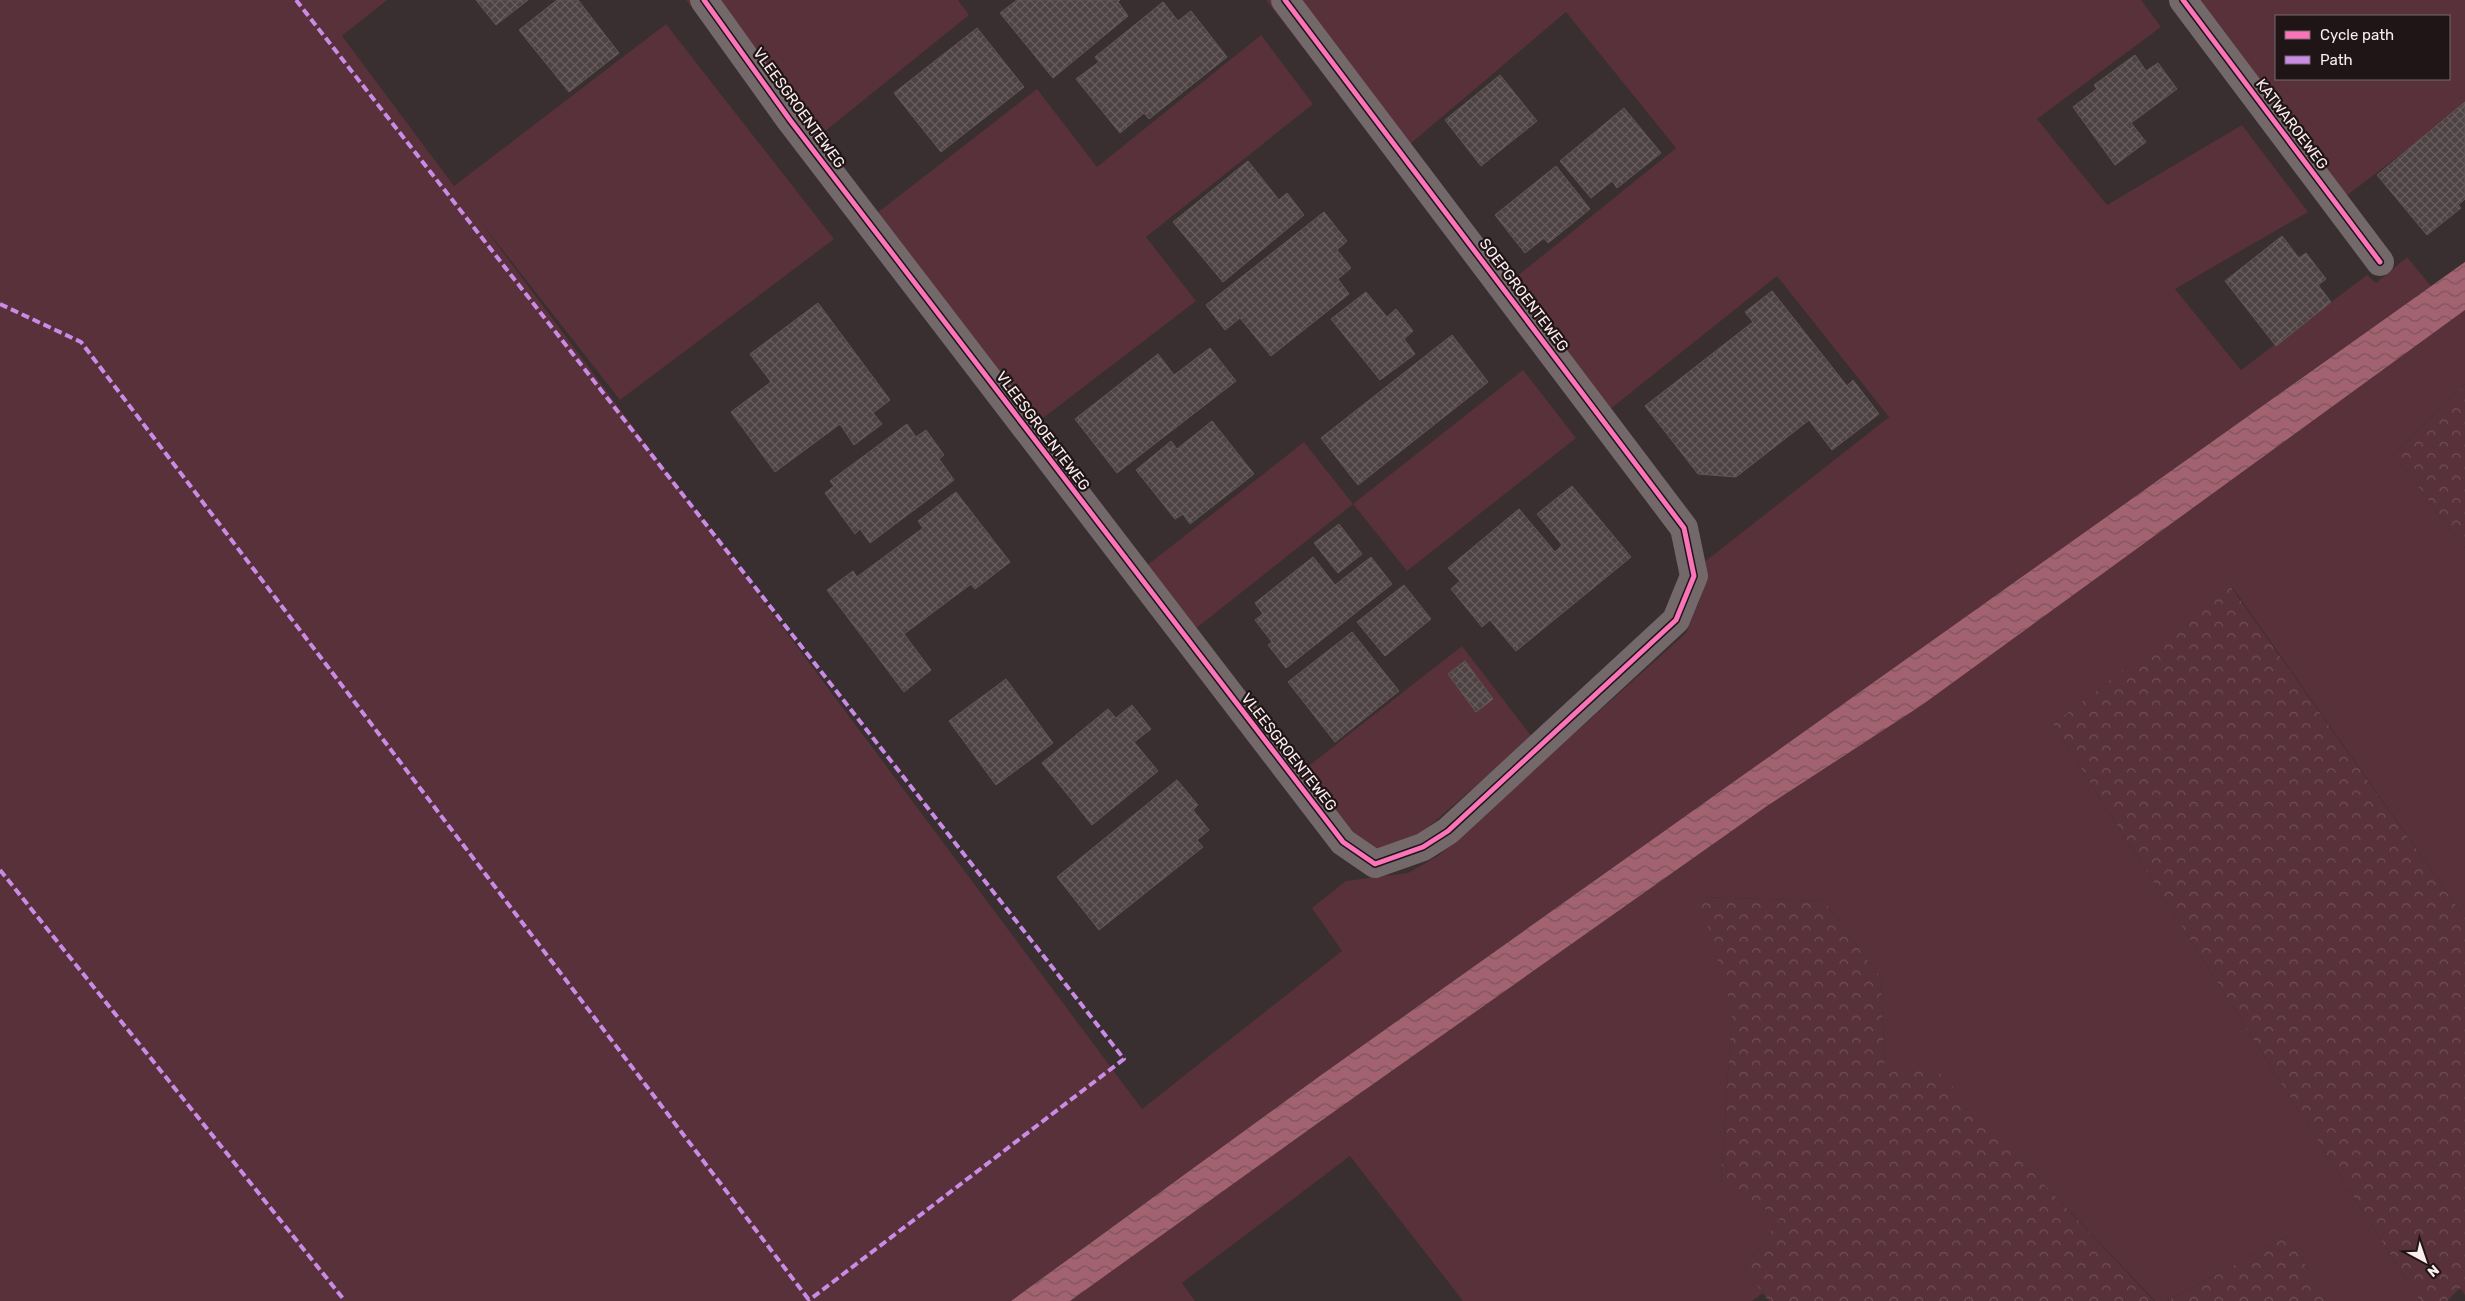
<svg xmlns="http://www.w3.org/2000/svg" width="2465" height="1301" viewBox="0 0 2465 1301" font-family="Rubik,sans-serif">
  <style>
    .green { fill: #58313a; fill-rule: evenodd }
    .forest { fill: url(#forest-crowns) }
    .water { fill: url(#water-waves) }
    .building { fill: url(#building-cross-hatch); stroke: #605658 }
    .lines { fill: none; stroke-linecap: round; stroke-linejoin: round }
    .street { stroke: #74696a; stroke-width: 28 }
    .quiet { stroke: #ca8be6; stroke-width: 4; stroke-dasharray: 8 4; stroke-linecap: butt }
    .cycleway-casing { stroke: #1f1516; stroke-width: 8 }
    .cycleway { stroke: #fb73b8; stroke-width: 5 }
    .labels { text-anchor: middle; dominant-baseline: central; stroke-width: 4.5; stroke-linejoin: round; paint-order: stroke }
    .street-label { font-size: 15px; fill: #fbecee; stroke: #1f1516 }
  </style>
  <defs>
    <pattern id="forest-crowns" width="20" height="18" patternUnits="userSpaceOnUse" patternTransform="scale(1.25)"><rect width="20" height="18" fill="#58313a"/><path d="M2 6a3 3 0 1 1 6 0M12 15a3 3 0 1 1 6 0" fill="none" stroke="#714f57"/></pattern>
    <pattern id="water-waves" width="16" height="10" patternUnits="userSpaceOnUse" patternTransform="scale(1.25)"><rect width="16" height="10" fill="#a3626f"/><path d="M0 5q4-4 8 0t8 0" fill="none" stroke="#7b565d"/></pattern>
    <pattern id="building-cross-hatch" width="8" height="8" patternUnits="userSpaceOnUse" patternTransform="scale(1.25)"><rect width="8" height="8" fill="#4d4345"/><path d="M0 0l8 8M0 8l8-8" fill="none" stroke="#685e60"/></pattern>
  </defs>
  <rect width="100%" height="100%" fill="#392e30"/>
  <path class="green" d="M0,0H387L342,36L454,186L666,24L834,239L620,400L479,220L1142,1109L1342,951L1312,908L1346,881L1408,873L1438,856L1686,633L1701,597L1698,567L1889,417L1777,276L1594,422L1495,294L1676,148L1566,12L1390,161L1266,0H2141L2161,27L2037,119L2107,205L2242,125L2308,212L2175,289L2241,370L2367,275L2376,283L2407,257L2431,286L1317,1078L1011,1301H0Z
    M686,0H958L969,15L803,149Z
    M2197,0H2465V105L2345,197ZM2276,16H2449V79H2276Z
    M1261,35L1313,104L1146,237L1196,301L1021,435L859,227L1037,89L1097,167Z
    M2465,310V384L2394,455L2465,548V918L2232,587L2053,724L2420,1301H2327L2288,1236L2167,1301H2155L1935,1069L1885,1073L1881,978L1824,901L1700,897L1732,1011L1721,1182L1780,1218L1744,1269L1763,1293L1752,1301H1463L1350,1156L1182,1283L1195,1301H1070L1318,1123L1767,806L1922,705Z
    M1523,370L1576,438L1407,571L1353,504L1180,641L1131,578L1304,442L1353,504Z
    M1462,646L1532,737L1403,849L1368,854L1283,786Z"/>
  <path class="forest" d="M2465,384V548L2394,455Z
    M2231,587L2465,918V1295L2460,1288L2447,1301H2420L2053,724Z
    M1699,897L1824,901L1881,978L1885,1073L1935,1068L2154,1301H1769L1744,1269L1780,1218L1721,1183L1732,1011Z
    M2288,1236L2327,1301H2167Z"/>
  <path class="water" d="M2465,262V310L1922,705L1767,806L1318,1123L1070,1301H1011L1317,1078Z"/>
  <path class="building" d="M476,0H528L496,25Z
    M557,0H578L619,53L569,92L519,30Z
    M1017,0H1120L1118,2L1128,16L1053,78L1000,13Z
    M1163,2L1178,21L1191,11L1227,57L1149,119L1144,113L1120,133L1076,79L1099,62L1095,57Z
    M977,28L1024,87L941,152L894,93Z
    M2135,55L2146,71L2158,63L2177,89L2131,123L2146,142L2115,165L2073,107L2097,89L2094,85Z
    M1500,75L1537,121L1481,166L1445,120Z
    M2465,102V199L2458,205L2461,208L2427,235L2377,175Z
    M1624,108L1661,153L1617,188L1612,181L1591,198L1560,161Z
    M1248,161L1279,200L1287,193L1304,215L1223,282L1173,222Z
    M1556,166L1590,209L1548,243L1544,238L1525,253L1495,215Z
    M1324,212L1347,241L1337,250L1351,268L1338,279L1349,294L1271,356L1240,318L1225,330L1206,305Z
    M2282,236L2299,258L2306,253L2326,279L2318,285L2331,302L2276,346L2225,281Z
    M1772,291L1847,386L1853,380L1879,414L1832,450L1809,420L1736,477L1698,474L1645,406L1753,322L1745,312Z
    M1366,292L1387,317L1396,309L1413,331L1404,339L1415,354L1380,380L1331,319Z
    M818,303L890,400L873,413L882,424L854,445L840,424L775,472L731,412L771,382L750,354Z
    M1452,335L1488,382L1358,485L1321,438Z
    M1210,348L1236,381L1117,473L1075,419L1158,354L1174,375Z
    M1212,421L1254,474L1190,524L1183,514L1175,519L1136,470L1171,441L1177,449Z
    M907,424L916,437L926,430L944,455L939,459L954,480L870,543L860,529L855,534L825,493L834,486L830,481Z
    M1572,486L1631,557L1516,651L1490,620L1482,627L1451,589L1460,581L1448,568L1519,509L1555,552L1562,545L1537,514Z
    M956,492L1010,562L975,589L971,584L904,634L931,670L904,692L827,590L853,571L857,577L923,528L918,521Z
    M1339,524L1362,554L1338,573L1314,543Z
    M1313,557L1335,585L1371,557L1392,584L1286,668L1268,645L1272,642L1255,620L1263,614L1255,603Z
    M1404,585L1431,619L1385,656L1357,622Z
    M1352,632L1399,691L1335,742L1288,682Z
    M1465,661L1493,699L1476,712L1448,674Z
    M1006,679L1053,743L996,785L949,721Z
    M1132,705L1151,729L1134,742L1158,771L1092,825L1042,763L1108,709L1116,718Z
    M1177,780L1198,805L1193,810L1209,830L1197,840L1203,847L1099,930L1057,877Z"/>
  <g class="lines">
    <path class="street" d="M704,0L790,120L1343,842L1375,864L1423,847L1448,831L1676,620L1694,576L1684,528L1285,0
      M2183,0L2380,262"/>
    <path class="quiet" d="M296,0L1124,1059L808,1301
      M0,304L81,342L809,1300
      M0,870L345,1301"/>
    <defs>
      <path id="cycleway" d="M704,0L790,120L1343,842L1375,864L1423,847L1448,831L1676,620L1694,576L1684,528L1285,0
        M2183,0L2380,262"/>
    </defs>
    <use href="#cycleway" class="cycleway-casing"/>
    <use href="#cycleway" class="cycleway"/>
  </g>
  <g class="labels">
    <g class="street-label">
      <text transform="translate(799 108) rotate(54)">VLEESGROENTEWEG</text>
      <text transform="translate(2292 124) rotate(53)">KATWAROEWEG</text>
      <text transform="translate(1524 295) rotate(53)">SOEPGROENTEWEG</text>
      <text transform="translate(1043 431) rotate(53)">VLEESGROENTEWEG</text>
      <text transform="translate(1289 752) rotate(52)">VLEESGROENTEWEG</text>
    </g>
  </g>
  <rect x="2275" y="15" width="175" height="65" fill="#1f1516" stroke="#776b6c"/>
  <rect x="2285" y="31" width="25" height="8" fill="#fb73b8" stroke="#776b6c"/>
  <text x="2320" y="40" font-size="15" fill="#fbecee">Cycle path</text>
  <rect x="2285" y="56" width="25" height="8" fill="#ca8be6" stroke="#776b6c"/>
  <text x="2320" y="65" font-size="15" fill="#fbecee">Path</text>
  <g transform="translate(2425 1261) rotate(140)" stroke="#1f1516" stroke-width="4" paint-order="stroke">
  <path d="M0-4L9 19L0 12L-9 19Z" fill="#fbecee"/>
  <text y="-8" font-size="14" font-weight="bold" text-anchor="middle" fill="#fbecee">N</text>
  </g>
</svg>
